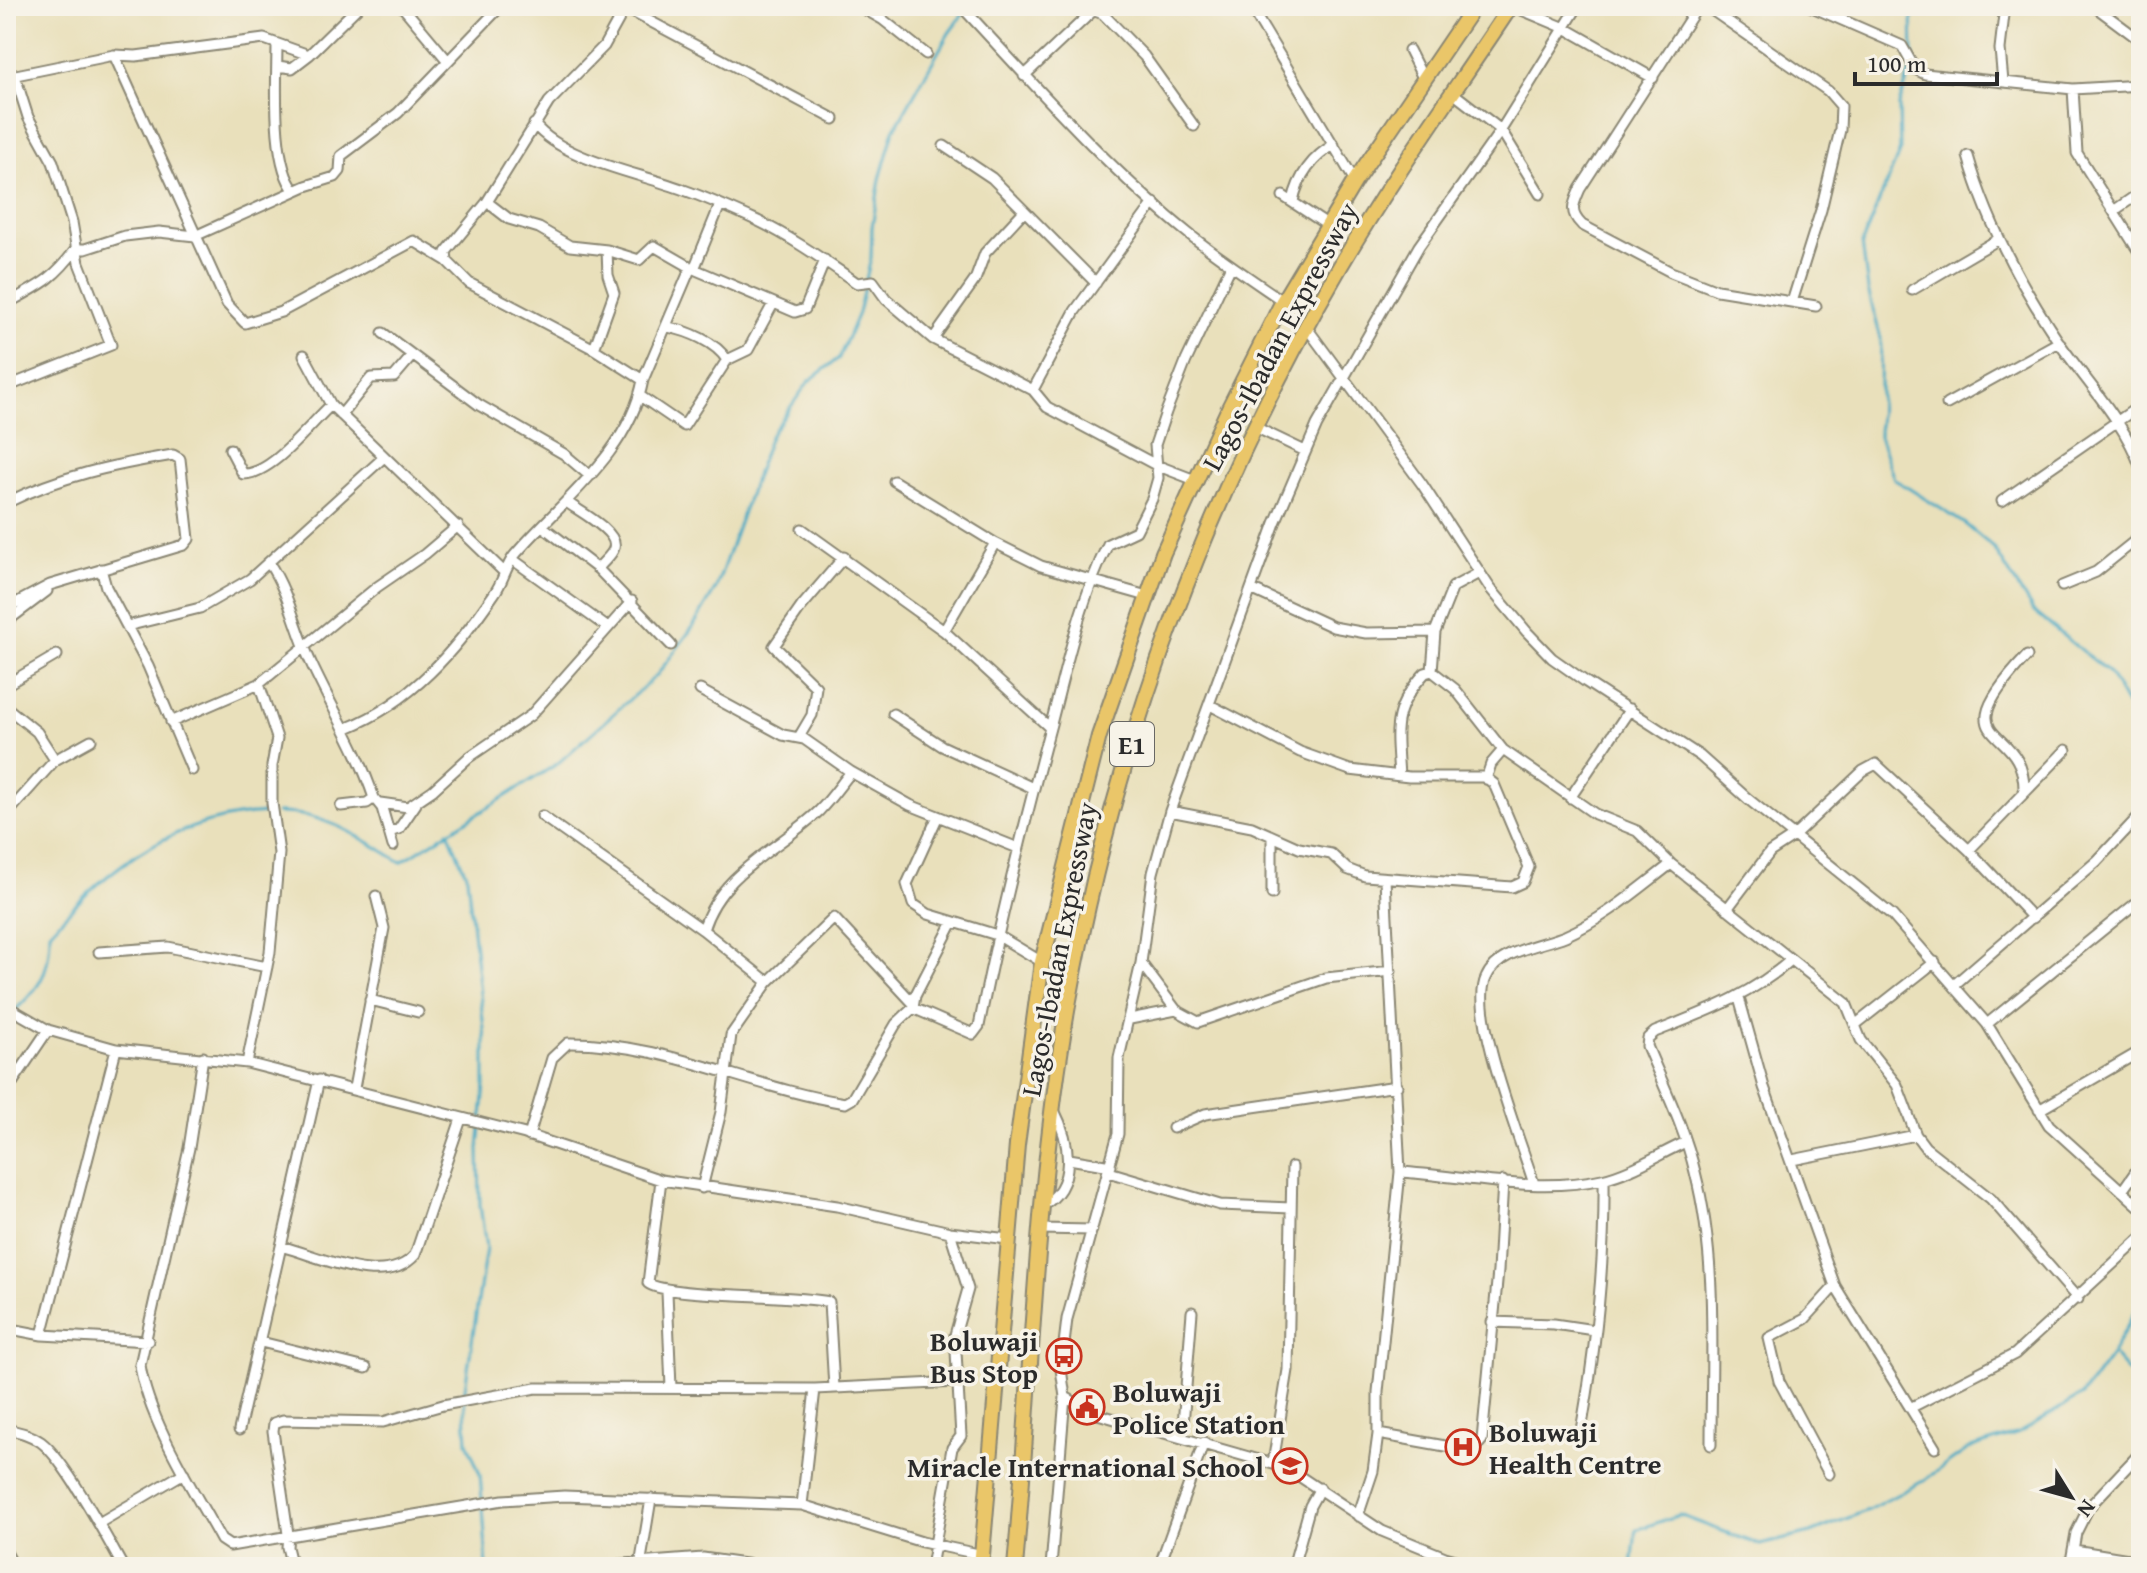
<svg xmlns="http://www.w3.org/2000/svg" width="2147" height="1573" viewBox="0 0 2147 1573" font-family="'Gentium Book Plus',serif">
  <style>
    .lines { fill: none; stroke-linecap: round; stroke-linejoin: round }
    .stream { stroke: #44a9c4; stroke-width: 3 }
    .minor-casing { stroke: #8a8673; stroke-width: 13 }
    .highway-casing { stroke: #8a8673; stroke-width: 18 }
    .minor { stroke: #fff; stroke-width: 9 }
    .highway { stroke: #eac669; stroke-width: 14 }
    .labels { text-anchor: middle; dominant-baseline: central; stroke-width: 7; stroke-linejoin: round; paint-order: stroke }
    .shield { fill: #f7f3e8; stroke: #686764; stroke-width: 2 }
    .shield-label { font-size: 26px; font-weight: bold; fill: #2b2b2b }
    .street-label { font-size: 28px; fill: #2b2b2b; stroke: #f7f3e8 }
    .poi-label { font-size: 28px; font-weight: bold; fill: #2b2b2b; stroke: #f7f3e8; text-anchor: end }
  </style>
  <rect width="100%" height="100%" fill="#f7f3e8"/>
  <filter id="ink" filterUnits="userSpaceOnUse"><feTurbulence type="fractalNoise" baseFrequency=".0125" numOctaves="2"/><feDisplacementMap in="SourceGraphic" scale="16" xChannelSelector="R" yChannelSelector="G"/><feConvolveMatrix kernelMatrix="1 2 1 2 8 2 1 2 1" color-interpolation-filters="sRGB"/></filter>
  <filter id="wash" filterUnits="userSpaceOnUse"><feTurbulence type="fractalNoise" baseFrequency=".006" numOctaves="4" result="noise"/><feDisplacementMap in="SourceGraphic" scale="32" xChannelSelector="R" yChannelSelector="G"/><feGaussianBlur stdDeviation="1.8" result="paint"/><feColorMatrix in="noise" values="0 0 0 0 0 0 0 0 0 0 0 0 0 0 0 0 0 1.4 0 .05"/><feComposite in="paint" operator="in"/></filter>
  <g filter="url(#wash)">
    <rect width="100%" height="100%" fill="#e9e0bb"/>
    <g class="lines">
      <path class="stream" d="M1912,6L1913,61
        M1911,68L1899,105L1900,150L1862,243L1868,290L1881,339L1879,436L1894,479L1965,524L1994,548L2033,611L2109,673L2131,712V748L2141,783
        M277,813C323,811 363,839 401,862L557,764L657,675L693,627L716,588L770,436L809,381L839,358L858,313L871,258L872,227L880,179L894,130L949,33L969,6
        M448,831L467,877L485,1038V1085L479,1148L480,1205L486,1248L464,1395L467,1442L480,1474L482,1499
        M6,1018C39,990 50,976 50,932C110,864 177,816 269,813
        M2112,1354L2141,1386
        M483,1507L487,1567
        M1632,1567L1636,1530L1679,1515L1760,1545L1811,1533L1868,1510L1923,1481L1968,1449L2019,1433L2082,1395L2112,1354L2141,1300"/>
    </g>
  </g>
  <g filter="url(#ink)">
    <g class="lines">
      <defs>
        <path id="minor" d="M402,6L448,61
          M859,6L882,19L926,54
          M961,6C1034,84 1106,167 1189,234C1219,258 1251,279 1283,301
          M1250,6L1355,181
          M1512,6L1565,28L1653,78
          M1698,6L1580,189C1573,205 1569,212 1582,225L1671,272L1717,290L1816,306
          M1706,6L1828,91L1841,106L1840,130L1821,210L1792,302
          M1810,6L1902,46L1915,69L1925,74L2073,89L2141,85
          M2094,6L2141,41
          M625,8L834,119
          M1095,11L1103,14L1144,56L1194,126
          M277,44C277,80 271,164 295,191
          M1409,50L1423,78
          M114,55L227,304L245,323L281,312L414,241L447,261L469,283L594,349L643,380
          M277,66L292,68L309,55
          M1024,76L1097,7
          M6,77L114,55L136,56L264,39L309,55L359,6
          M2003,82L2000,49L2005,6
          M2073,89L2077,153L2141,255
          M1453,93L1501,130L1540,194
          M534,124C564,161 640,173 684,190C709,199 734,210 758,221C793,238 825,261 857,283L873,281L886,299L933,339L1033,390L1047,407L1156,465L1195,480
          M944,146L992,178L1096,283
          M1968,156C1987,223 2021,286 2060,344C2088,384 2124,421 2141,468
          M1283,196L1327,225
          M1293,201C1298,177 1313,156 1334,145
          M487,202L509,219L539,228L570,246L607,250L639,260L654,246L694,269L795,312L805,309L825,260
          M2115,210L2141,192
          M447,261L446,252L487,202L549,102L604,46L626,6
          M694,269L720,205
          M1912,290L1999,239
          M6,304C40,285 53,280 76,249H85L125,236L159,232L195,236L306,186L335,177L340,171L341,156L398,113L501,6
          M668,327C688,331 716,342 727,360
          M1307,328L1422,484L1490,588L1527,632L1552,658L1586,682L1700,756L1748,799L1892,915L1987,1024L2049,1125L2141,1208
          M383,333L479,405L564,454L590,476
          M933,339L975,280L985,253L1024,211
          M594,349L614,293L608,275L607,250
          M304,355L331,405L504,572
          M6,387L111,345L79,263L72,222L53,162L28,117L15,76
          M1033,390L1075,311L1154,203
          M640,396L684,426L727,360L748,350L773,304
          M1947,404L2059,342
          M341,415L371,378L394,377L412,356
          M1255,427L1305,451
          M230,449L243,474C272,475 310,424 331,405
          M894,481L995,543L1041,566L1147,596
          M2002,501L2141,405
          M6,503C60,476 113,465 173,455L180,459L189,539L184,545L50,585L16,603L6,600
          M568,503C579,511 619,532 614,548C612,556 602,562 598,569
          M542,526L598,569L671,645
          M802,529L944,631L1050,728
          M512,559L608,628
          M269,563C290,595 296,631 312,665C333,710 358,750 374,798L382,808L393,846
          M101,569L106,587L148,666L192,770
          M2062,586L2096,572L2141,536
          M1251,589L1333,627L1366,633L1435,632
          M6,622L47,591
          M127,626L200,608L250,579L383,458
          M944,631L995,543
          M1432,671L1455,689L1503,750L1595,814L1637,831L1671,864L1846,1003L1861,1040L1897,1085L1916,1135L1925,1147L1991,1199L2078,1299
          M6,685L57,655
          M700,690L783,735L804,739L851,772L910,805L1018,848
          M6,707L37,732L55,760
          M893,714L942,746L1033,788
          M171,722L259,684L377,587L425,554L458,526
          M347,728C412,702 455,651 494,594C503,582 505,568 514,556C560,502 629,454 643,380L691,267
          M799,737L812,715L816,687L774,646L802,606L844,557
          M1399,776C1396,728 1391,710 1425,673L1432,671L1435,632L1453,587L1479,573
          M1486,779L1491,764L1503,750
          M2024,793C2027,719 1937,751 2027,656
          M1570,798L1630,709
          M380,803L408,807L433,790L468,758L531,715L632,601
          M341,806L367,803L374,798
          M1170,811L1252,827L1299,848L1331,854L1347,869L1365,876L1512,887L1523,882L1529,867L1494,784L1485,777H1409L1350,770L1300,752L1210,705
          M6,815L55,760L91,740
          M542,816L703,930L768,982
          M938,816L907,884L913,904L928,914L997,935L1042,962
          M389,832L399,829L416,804
          M1969,850L2066,750
          M1272,894V837
          M1727,909L1770,852L1793,837L1863,771L1876,764L1969,850L2033,918
          M703,930C720,872 779,849 819,811C831,799 841,784 851,772
          M99,952L168,947L267,967
          M1141,963L1176,1010L1198,1022L1326,978L1391,971
          M1954,985L2097,861L2141,814
          M1739,998L1764,1087L1835,1286L1935,1448
          M370,1000L418,1012
          M6,1006L48,1030L116,1049L247,1063L525,1134L661,1180L837,1206L950,1232L1008,1239
          M913,1008L973,1034L979,1026C999,924 1024,824 1051,724C1067,663 1080,601 1108,544L1136,531L1152,499L1158,478L1155,445L1166,412L1186,361L1231,266
          M1130,1019L1176,1010
          M1987,1024L2141,899
          M1855,1025L1935,962
          M203,1057L189,1148L140,1365C148,1420 194,1491 221,1540L230,1546L503,1500L564,1496L802,1505L922,1542L983,1555
          M247,1063L270,952L279,853L272,803V766L277,738L259,684
          M354,1088L384,928L376,896
          M6,1092L48,1030
          M2039,1110L2141,1051
          M1173,1128L1205,1114L1397,1086
          M529,1136L552,1058L568,1043C664,1042 751,1088 845,1103L852,1099L896,1024L913,1008L915,996L953,922
          M1069,1159L1111,1166
          M1792,1160L1916,1135
          M1109,1172L1220,1205L1291,1208
          M1400,1172C1465,1176 1537,1194 1602,1179C1630,1173 1659,1154 1686,1142
          M661,1180L648,1283C664,1297 795,1294 829,1302L834,1388
          M1534,1184C1522,1144 1469,1013 1486,978C1498,950 1540,946 1565,936C1604,919 1637,890 1671,864
          M702,1188L721,1112L731,1035L768,982L834,918L913,1003
          M2122,1191L2141,1164
          M1042,1206C1078,1186 1070,1141 1054,1110
          M1040,1229L1092,1230
          M284,1247C321,1257 385,1289 415,1255L461,1119
          M667,1292L671,1388
          M1492,1322L1554,1324L1594,1330
          M6,1328L42,1335L148,1341
          M42,1335L116,1049
          M261,1342L366,1368
          M1912,1407L2015,1354L2141,1238
          M6,1429C19,1432 30,1434 41,1442C65,1460 107,1538 123,1567
          M239,1430L319,1080
          M1378,1434L1473,1451L1482,1440L1498,1271L1503,1181
          M1182,1437L1192,1312
          M1579,1441C1595,1356 1605,1266 1604,1179
          M1711,1445C1711,1354 1718,1261 1695,1172C1685,1129 1664,1087 1647,1046L1648,1038L1655,1032C1705,1012 1750,996 1791,960
          M1273,1463L1288,1370L1292,1167
          M1829,1474L1779,1381L1769,1338L1805,1319L1835,1286
          M802,1505L815,1389
          M1358,1516L1373,1471L1378,1434V1392L1400,1172L1385,879
          M99,1523L184,1473
          M2074,1550L2141,1561
          M6,1552L14,1567
          M640,1566L651,1499
          M292,1567L287,1547L288,1534L273,1431L274,1423L283,1420L383,1422L443,1405L536,1388L815,1389L957,1382
          M585,1567L703,1558L766,1567
          M931,1567L952,1448L961,1436L955,1335L968,1289L950,1232
          M1051,1567L1065,1397
          M1159,1567L1204,1442
          M1293,1567L1310,1506L1320,1488
          M1481,1567L1445,1557L1382,1531L1287,1468L1094,1413L1065,1397L1061,1369L1067,1319L1118,1134L1119,1058L1141,963L1153,873L1170,811L1275,523L1317,425L1419,246L1501,130L1578,6
          M2070,1567L2076,1533L2089,1507L2141,1452"/>
        <path id="highway" d="M981,1567L1017,1145L1042,962L1099,736L1163,553L1229,408L1283,301L1355,181L1474,6
          M1015,1567C1032,1378 1035,1187 1069,1000C1116,741 1208,492 1341,265C1393,176 1454,92 1511,6"/>
      </defs>
      <use href="#minor" class="minor-casing"/>
      <use href="#highway" class="highway-casing"/>
      <use href="#minor" class="minor"/>
      <use href="#highway" class="highway"/>
    </g>
  </g>
  <defs>
    <symbol id="bus-ring" viewBox="-11 -11 22 22"><circle r="9.5" fill="#f7f3e8" stroke="#c8321e" stroke-width="1.5"/><path d="M-5-6H5V4H4V6H2V4H-2V6H-4V4H-5ZM-3.5-4V0h7V-4ZM-3.5 1.2v1.5H-2V1.2ZM2 1.2v1.5H3.5V1.2Z" fill="#c8321e"/></symbol>
    <symbol id="civic-ring" viewBox="-11 -11 22 22"><circle r="9.5" fill="#f7f3e8" stroke="#c8321e" stroke-width="1.5"/><path d="M-.6-6.5H3V-4.5H.6V-3L4-1V1h2V6H-6V1h2V-1L-.6-3ZM-1.2 2.5V6h2.4V2.5Z" fill="#c8321e"/></symbol>
    <symbol id="hospital-ring" viewBox="-11 -11 22 22"><circle r="9.5" fill="#f7f3e8" stroke="#c8321e" stroke-width="1.5"/><path d="M-5-5h3v3.5h4V-5h3V5h-3V1.5h-4V5h-3Z" fill="#c8321e"/></symbol>
    <symbol id="school-ring" viewBox="-11 -11 22 22"><circle r="9.5" fill="#f7f3e8" stroke="#c8321e" stroke-width="1.5"/><path d="M0-5L7-2L0 1L-7-2ZM-4 1L0 2.5L4 1V4Q0 6-4 4Z" fill="#c8321e"/></symbol>
  </defs>
  <g fill-rule="evenodd">
    <use href="#bus-ring" x="1044" y="1336" width="40" height="40"/>
    <use href="#civic-ring" x="1067" y="1387" width="40" height="40"/>
    <use href="#hospital-ring" x="1443" y="1427" width="40" height="40"/>
    <use href="#school-ring" x="1270" y="1446" width="40" height="40"/>
  </g>
  <g class="labels">
    <rect class="shield" x="1110" y="722" width="44" height="44" rx="6"/>
    <g class="shield-label">
      <text x="1132" y="744">E1</text>
    </g>
    <g class="street-label">
      <text transform="translate(1279 336) rotate(-62)">Lagos-Ibadan Expressway</text>
      <text transform="translate(1058 949) rotate(-79)">Lagos-Ibadan Expressway</text>
    </g>
    <g class="poi-label">
      <text x="1038" y="1340">Boluwaji<tspan x="1038" dy="32">Bus Stop</tspan></text>
      <text x="1113" y="1391" text-anchor="start">Boluwaji<tspan x="1113" dy="32">Police Station</tspan></text>
      <text x="1489" y="1431" text-anchor="start">Boluwaji<tspan x="1489" dy="32">Health Centre</tspan></text>
      <text x="1264" y="1466">Miracle International School</text>
    </g>
  </g>
  <rect width="2147" height="1573" fill="none" stroke="#f7f3e8" stroke-width="32"/>
  <g transform="translate(2071 1497) rotate(127)" stroke="#f7f3e8" stroke-width="6" paint-order="stroke">
  <path d="M0-6L14 30L0 20L-14 30Z" fill="#2b2b2b"/>
  <text y="-12" font-size="22" font-weight="bold" text-anchor="middle" fill="#2b2b2b">N</text>
  </g>
  <path d="M1855 72v12h142v-12" fill="none" stroke="#2b2b2b" stroke-width="4"/>
  <text x="1867" y="72" font-size="24" fill="#2b2b2b" stroke="#f7f3e8" stroke-width="6" paint-order="stroke">100 m</text>
</svg>
